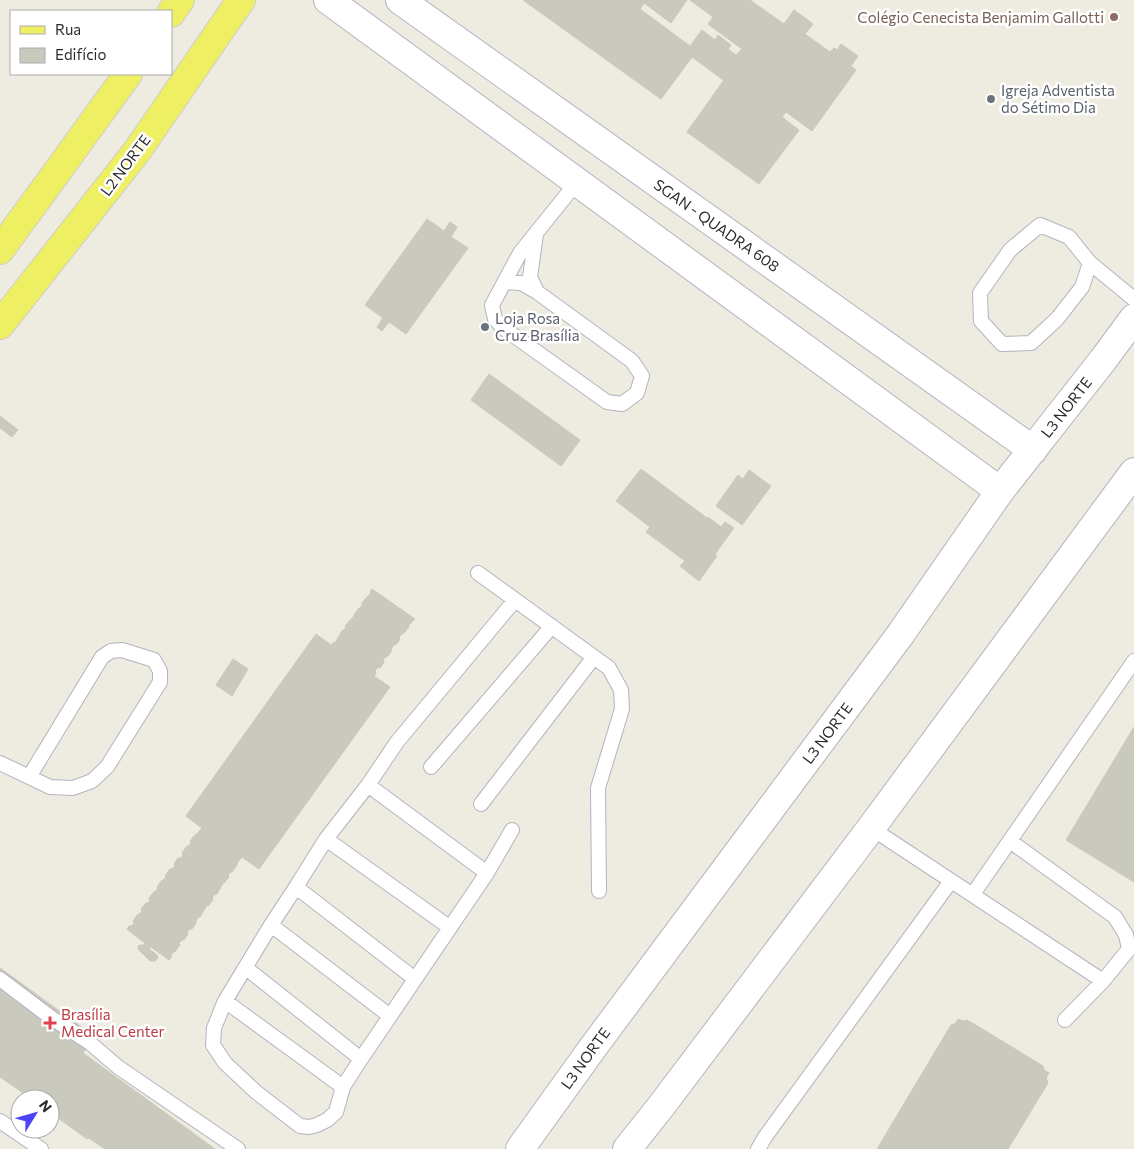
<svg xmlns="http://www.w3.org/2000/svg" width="1134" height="1149" viewBox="0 0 1134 1149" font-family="Commissioner,sans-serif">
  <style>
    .building { fill: #cac9be; stroke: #cac8b9 }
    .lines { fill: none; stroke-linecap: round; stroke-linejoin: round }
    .service-casing { stroke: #b4b3c0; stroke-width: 16 }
    .tertiary-casing { stroke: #b4b3c0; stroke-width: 30 }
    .secondary-casing { stroke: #b4b3c0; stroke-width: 30 }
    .primary-casing { stroke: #cdcdcd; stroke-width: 30 }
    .service { stroke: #fff; stroke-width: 14 }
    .tertiary { stroke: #fff; stroke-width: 28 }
    .secondary { stroke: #fff; stroke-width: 28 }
    .primary { stroke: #eeef63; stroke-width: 28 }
    .education-dot { fill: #8d6e63; stroke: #fff; stroke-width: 2 }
    .worship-dot { fill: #6b7280; stroke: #fff; stroke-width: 2 }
    .health-dot { fill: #e0444e; stroke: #fff; stroke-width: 2 }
    .labels { text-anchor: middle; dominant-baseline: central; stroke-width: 5; stroke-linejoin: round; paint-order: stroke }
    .education-label { font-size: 15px; fill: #785e54; stroke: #fff; text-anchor: end }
    .worship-label { font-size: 15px; fill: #5b616d; stroke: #fff; text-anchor: start }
    .street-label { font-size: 15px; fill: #2d2d2d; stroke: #fff }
    .health-label { font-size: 15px; fill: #be3a42; stroke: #fff; text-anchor: start }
  </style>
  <rect width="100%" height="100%" fill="#eeebe0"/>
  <path class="building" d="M523,0H687L671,23L644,3L640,9L690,46L702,30L715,40L718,35L731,45L728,49L736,55L742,49L708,24L713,17L690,0H750L784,24L794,10L813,24L805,34L830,52L834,48L837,50L841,44L858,56L851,66L856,70L812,131L786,112L782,117L799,130L759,184L687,132L724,80L722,79L692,57L661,99Z
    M427,219L444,231L450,222L457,227L451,237L468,248L406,334L389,322L382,331L377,327L383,318L365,305Z
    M489,374L580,440L561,466L471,400Z
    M0,416L18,430L12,437L0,428Z
    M641,469L707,518L708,517L721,527L725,522L734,528L715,554L717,556L699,581L680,566L685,561L646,532L650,527L616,501Z
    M749,470L771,486L742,525L716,506L738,475L743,479Z
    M372,589L415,619L408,626L409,627L404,633H403L399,637L400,639L396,645L395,644L391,649L392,650L388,656H387L383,660L384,662L380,668L378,667L375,671L376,673L374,676L390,687L259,869L242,857L237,863V865L232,872H231L228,875L229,877L224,883H223L217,894H215L212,898L213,900L208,906L207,905L200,917H198L196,921V923L192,929H190L187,932L188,934L184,940H182L179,943L180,945L175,952H173L171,955L172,956L169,960L151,947L149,949L157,955L158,958L155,961H150L138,949V946L141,945H144L145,943L128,930L127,929L129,926H132L134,923L133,921L138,914H140L142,911L141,909L146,903H148L150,900L149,898L154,892L156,891L158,888L157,887L162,880H164L166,877L165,876L170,869H172L175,866L174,864L178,858H181L183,855L182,853L187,846H189L191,843L190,841L195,835H196L202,828L186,816L316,634L331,645L334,642L335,643L342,631L346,628L345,626L354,616V615L359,608H360L362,605V603L367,597L371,593L370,592Z
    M233,659L248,669L232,696L216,685Z
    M1134,727V882L1066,840Z
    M0,968L94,1036L83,1053L215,1149H105L89,1138L87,1139L50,1112V1099H32L0,1077Z
    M958,1019L963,1021L967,1020L984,1030L1043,1066L1044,1070L1049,1073L1046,1078L1048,1083L1008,1149H877L951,1025L955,1024Z"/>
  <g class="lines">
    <defs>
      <path id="service" d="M536,234L530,277L537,292
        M1090,263L1082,287L1057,319L1031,343L1002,344L981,321L980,293L1010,250L1040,225L1069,237L1090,263L1134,299
        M505,282L521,283L537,292L632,361L642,376L637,393L622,404L607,402L502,327L495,319L492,305L520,253L577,182
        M478,573L609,668L621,690L622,709L598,788L599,891
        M0,763L50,787L73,788L92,781L107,767L160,682V671L154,660L122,650L111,651L102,657L29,777
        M431,767L552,626
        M368,785L487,873
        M481,804L594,657
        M871,828L1103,981
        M512,830L487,873L361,1059L343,1087L336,1112L327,1120L317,1125L309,1127L300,1126L256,1092L225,1063L213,1045L214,1028L225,1001L271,925L296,887L326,839L368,785L397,742L515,600
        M326,839L449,927
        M1010,841L1115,917L1126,935L1129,949L1103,981L1065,1020
        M296,887L415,979
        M973,894L1134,661
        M271,925L390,1016
        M246,968L361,1059
        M0,979L53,1019L90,1043L118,1067L238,1149
        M225,1001L343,1087
        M0,1121L41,1149
        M758,1149L765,1137L951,881"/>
      <path id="tertiary" d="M328,0L1000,491
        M400,0L1033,450"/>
      <path id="secondary" d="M520,1149L594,1046L900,635L1000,491L1103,360L1134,318
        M627,1149L662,1105L871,828L1134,472"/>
      <path id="primary" d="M171,13L180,0
        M0,250L41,194L128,74
        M0,325L137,151L241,0"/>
    </defs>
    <use href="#service" class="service-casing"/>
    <use href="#tertiary" class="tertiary-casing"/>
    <use href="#secondary" class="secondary-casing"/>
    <use href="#primary" class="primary-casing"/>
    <use href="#service" class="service"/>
    <use href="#tertiary" class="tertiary"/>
    <use href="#secondary" class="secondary"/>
    <use href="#primary" class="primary"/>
  </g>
  <circle class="education-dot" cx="1114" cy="17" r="5"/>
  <g class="worship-dot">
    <circle cx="991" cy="99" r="5"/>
    <circle cx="485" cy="327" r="5"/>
  </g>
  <path class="health-dot" d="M47.5 1015.5h5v5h5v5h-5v5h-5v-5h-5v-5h5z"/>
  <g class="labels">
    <g class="education-label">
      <text x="1104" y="17">Colégio Cenecista Benjamim Gallotti</text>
    </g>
    <g class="worship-label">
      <text x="1001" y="90">Igreja Adventista<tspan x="1001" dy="17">do Sétimo Dia</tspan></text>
      <text x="495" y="318">Loja Rosa<tspan x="495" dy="17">Cruz Brasília</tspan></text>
    </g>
    <g class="street-label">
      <text transform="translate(125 165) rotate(-53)">L2 NORTE</text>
      <text transform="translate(717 225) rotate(35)">SGAN - QUADRA 608</text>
      <text transform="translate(1066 407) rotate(-52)">L3 NORTE</text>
      <text transform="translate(827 733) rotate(-53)">L3 NORTE</text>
      <text transform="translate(585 1058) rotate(-54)">L3 NORTE</text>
    </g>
    <g class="health-label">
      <text x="61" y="1014">Brasília<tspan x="61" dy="17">Medical Center</tspan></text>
    </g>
  </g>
  <rect x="10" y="10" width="162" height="65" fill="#ffffff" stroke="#ababab"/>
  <rect x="20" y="26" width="25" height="8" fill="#eeef63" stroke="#ababab"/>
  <text x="55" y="35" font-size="15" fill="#2d2d2d">Rua</text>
  <rect x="20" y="48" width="25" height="15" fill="#cac9be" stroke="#ababab"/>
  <text x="55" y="60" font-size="15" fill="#2d2d2d">Edifício</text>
  <g transform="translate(35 1114) rotate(53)"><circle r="24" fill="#ffffff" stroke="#ababab"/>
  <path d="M0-4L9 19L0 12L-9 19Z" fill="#4d43f8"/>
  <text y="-8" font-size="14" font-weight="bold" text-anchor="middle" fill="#2d2d2d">N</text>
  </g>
</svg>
